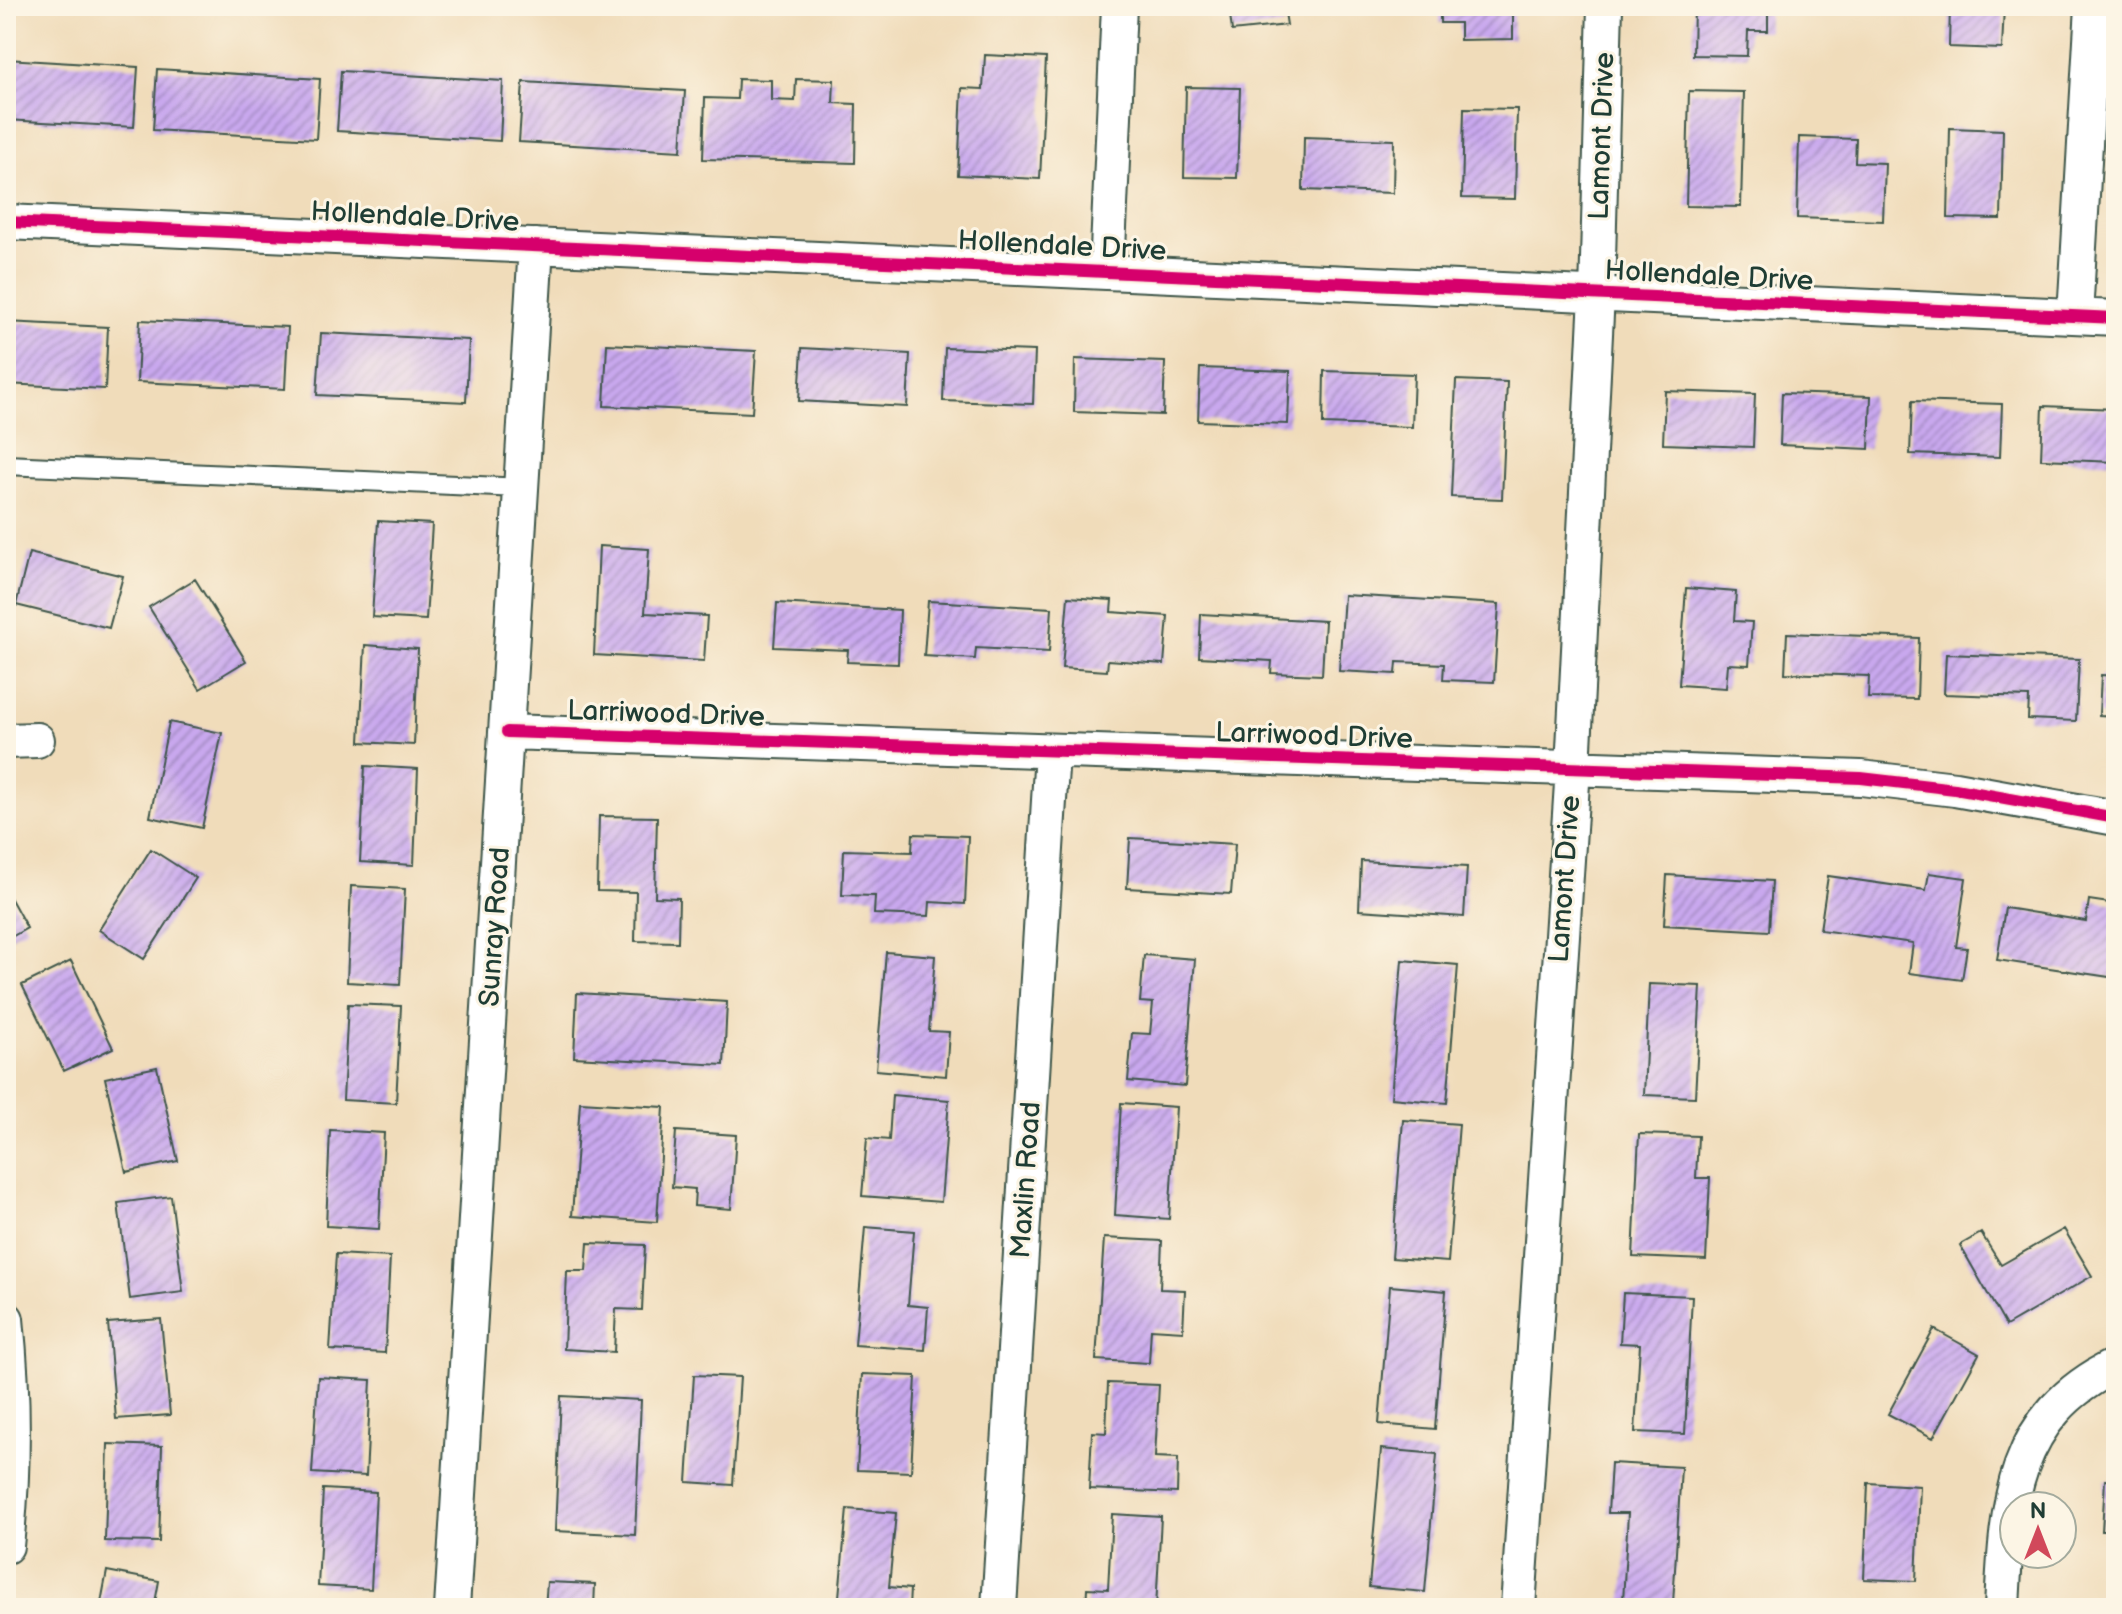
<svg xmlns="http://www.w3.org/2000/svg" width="2122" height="1614" viewBox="0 0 2122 1614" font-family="'Balsamiq Sans',sans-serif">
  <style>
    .building { fill: url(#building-hatch) }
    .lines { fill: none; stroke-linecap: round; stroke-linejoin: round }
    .service-casing { stroke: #3e5548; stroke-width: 22 }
    .minor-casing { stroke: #3e5548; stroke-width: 38 }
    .service { stroke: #fff; stroke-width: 18 }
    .minor { stroke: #fff; stroke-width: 34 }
    .cycleway-casing { stroke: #fcf5e5; stroke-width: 17 }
    .cycleway { stroke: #d6006c; stroke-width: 12 }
    .labels { text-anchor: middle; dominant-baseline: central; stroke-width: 6; stroke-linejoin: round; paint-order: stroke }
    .street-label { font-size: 28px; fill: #1f3d34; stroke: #fcf5e5 }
  </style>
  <defs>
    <pattern id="building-hatch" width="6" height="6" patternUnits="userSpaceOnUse" patternTransform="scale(2)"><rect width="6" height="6" fill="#c9a8ee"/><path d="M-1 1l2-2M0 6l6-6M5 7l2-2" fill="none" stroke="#a38ac2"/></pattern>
  </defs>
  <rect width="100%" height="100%" fill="#fcf5e5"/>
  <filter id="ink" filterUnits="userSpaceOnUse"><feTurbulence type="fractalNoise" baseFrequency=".0125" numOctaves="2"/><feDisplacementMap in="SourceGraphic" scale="16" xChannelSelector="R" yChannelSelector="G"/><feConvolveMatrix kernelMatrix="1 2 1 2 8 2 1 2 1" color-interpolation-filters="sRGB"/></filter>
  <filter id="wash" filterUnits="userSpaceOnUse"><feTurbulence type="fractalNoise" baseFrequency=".006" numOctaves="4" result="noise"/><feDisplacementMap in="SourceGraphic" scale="32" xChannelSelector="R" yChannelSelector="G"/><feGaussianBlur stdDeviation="1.8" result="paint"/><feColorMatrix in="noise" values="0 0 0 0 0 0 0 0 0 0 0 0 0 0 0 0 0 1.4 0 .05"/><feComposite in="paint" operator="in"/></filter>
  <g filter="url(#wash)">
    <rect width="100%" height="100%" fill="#f0dcba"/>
    <g id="blocks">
      <path class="building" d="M1229,6H1284L1287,25L1232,31Z
        M1440,6H1513V39L1460,40V23H1440Z
        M1694,6H1768V31H1748L1747,56L1693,55Z
        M1950,6H2004L2002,49L1949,47Z
        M985,55L1046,58L1040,179L958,175L962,88L983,89Z
        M6,59L138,67L134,127L6,120Z
        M157,69L320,79L316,139L153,130Z
        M341,71L503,81L500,141L337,131Z
        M738,79L771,80V100L795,101L796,79L834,80L833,103L856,104L855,163L703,159L705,98L737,99Z
        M523,82L685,91L681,151L519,142Z
        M1186,87L1240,88L1237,178L1184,177Z
        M1689,91L1744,92L1741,207L1686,206Z
        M1464,108L1517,109L1515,199L1462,198Z
        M1950,128L2003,130L2001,219L1948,218Z
        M1304,137L1394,140L1393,193L1303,190Z
        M1799,137L1856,139L1855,162L1885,163L1883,221L1797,218Z
        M140,320L288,327L285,389L137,382Z
        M6,322L108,327L105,389L6,384Z
        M321,333L469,340L466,402L317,395Z
        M607,344L756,351L752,413L604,406Z
        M802,348L910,354L907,407L799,401Z
        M945,348L1035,351L1033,404L943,401Z
        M1075,359L1165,362L1163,415L1074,412Z
        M1200,368L1290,371L1288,424L1198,421Z
        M1324,371L1414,374L1412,427L1323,424Z
        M1456,380L1507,382L1502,499L1451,497Z
        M1665,391L1755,394L1753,447L1663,444Z
        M1782,393L1871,396L1869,449L1780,445Z
        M1912,401L2002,404L2000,457L1910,454Z
        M2043,406L2116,409V462L2041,459Z
        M378,521L432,524L426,620L372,617Z
        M599,546L649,549L645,613L707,616L704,661L594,655Z
        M29,553L123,576L109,628L16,605Z
        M195,579L246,661L200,689L149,607Z
        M1686,588L1736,592L1734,621L1752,622L1749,665L1728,664L1726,688L1679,685Z
        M1344,595L1499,604L1494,682L1443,680L1444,664L1397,662L1396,674L1339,671Z
        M1068,597L1112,600L1111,612L1168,616L1164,664L1108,660L1107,671L1062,668Z
        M928,601L1052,608L1049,652L976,648L975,659L924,656Z
        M777,603L900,610L898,664L847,662L848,650L774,647Z
        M1201,614L1325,621L1322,675L1271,673L1272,661L1199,657Z
        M1787,633L1919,638L1917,699L1868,698L1869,676L1785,673Z
        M365,645L418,649L414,745L360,742Z
        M1946,654L2079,659L2076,721L2028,719L2029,697L1944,694Z
        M2101,675L2116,676V716L2099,715Z
        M169,722L222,733L202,828L150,817Z
        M365,766L418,769L414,865L360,862Z
        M599,816L657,817L655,897L679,898L678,942L635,941L636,892L597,891Z
        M913,834L968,836L965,904L930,902L929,916L874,914L875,896L842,895L844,850L912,852Z
        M1130,838L1235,844L1231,894L1127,888Z
        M151,849L196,878L144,959L99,930Z
        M1361,861L1467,867L1464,917L1359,910Z
        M1929,873L1966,878L1956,947L1967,948L1962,980L1909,973L1913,943L1820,930L1828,876L1926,890Z
        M1667,875L1772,881L1769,931L1664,925Z
        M351,886L405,889L400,985L347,982Z
        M6,890L27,928L6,940Z
        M2089,900L2116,904V978L1997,960L2005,908L2086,921Z
        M886,952L935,956L929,1031L949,1032L946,1076L876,1070Z
        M1144,955L1195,959L1185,1086L1128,1081L1132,1033L1150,1034L1153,1003L1140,1002Z
        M1402,960L1458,965L1447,1103L1391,1098Z
        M71,961L113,1048L64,1071L22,985Z
        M1649,984L1701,986L1695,1097L1644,1095Z
        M577,993L727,1002L724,1065L574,1057Z
        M348,1004L401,1006L396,1103L343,1100Z
        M157,1067L178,1161L126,1172L105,1078Z
        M892,1095L949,1100L941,1202L862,1196L867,1138L889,1140Z
        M580,1102L664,1107L657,1222L572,1216Z
        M1121,1103L1176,1107L1169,1219L1115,1215Z
        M1403,1120L1459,1124L1448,1262L1392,1258Z
        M330,1130L384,1133L379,1229L326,1226Z
        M676,1131L736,1135L731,1209L694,1206L695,1189L672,1187Z
        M1639,1134L1698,1136L1696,1178H1710L1706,1260L1633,1257Z
        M171,1196L183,1292L130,1299L118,1203Z
        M865,1227L914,1231L908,1305L928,1307L925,1350L855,1345Z
        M2064,1229L2092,1276L2006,1326L1960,1245L1981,1233L2001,1265Z
        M1104,1238L1162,1241L1160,1289L1185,1290L1183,1331L1151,1329L1149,1363L1096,1360Z
        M588,1243L645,1245L642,1310L616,1309L614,1352L564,1349L567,1271H586Z
        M336,1254L390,1257L385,1353L330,1350Z
        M1390,1286L1446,1291L1435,1429L1379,1424Z
        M1623,1293L1692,1296L1685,1434L1635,1432L1640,1344L1620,1343Z
        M161,1319L170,1415L116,1419L108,1323Z
        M1934,1329L1979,1354L1933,1438L1888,1414Z
        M862,1374L916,1376L911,1472L857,1470Z
        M694,1375L740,1377L733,1485L687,1482Z
        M318,1377L371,1380L366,1476L312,1473Z
        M1108,1383L1159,1385L1155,1457L1178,1458L1177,1493L1089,1489L1092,1432L1106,1433Z
        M561,1396L641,1400L635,1535L555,1531Z
        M108,1444L162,1446L159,1542L105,1541Z
        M1381,1449L1437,1454L1425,1592L1369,1587Z
        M1611,1463L1681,1467L1673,1604L1623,1601L1628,1513H1608Z
        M2105,1480L2116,1481V1531H2102Z
        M1868,1483L1920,1486L1916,1581L1864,1579Z
        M323,1489L376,1492L371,1589L318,1586Z
        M847,1509L896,1513L889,1587L910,1589L909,1608H838Z
        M1112,1514L1161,1517L1156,1608H1086L1087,1588L1108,1589Z
        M107,1571L159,1581L154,1608H100Z
        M547,1582L595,1584L594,1608H545Z"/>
    </g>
  </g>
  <g filter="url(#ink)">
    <use href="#blocks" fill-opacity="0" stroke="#3e5548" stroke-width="2"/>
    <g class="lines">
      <defs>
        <path id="service" d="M6,465L522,488"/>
        <path id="minor" d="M6,222L2116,318
          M1107,272L1119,6
          M2075,316L2093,6
          M507,732L1861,778L1955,789L2116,818
          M6,741L37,740
          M6,1319C14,1396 14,1469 6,1546
          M452,1608L536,246
          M999,1608L1052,752
          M1518,1608L1573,768L1597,295L1605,6
          M2002,1608C2007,1504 2011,1416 2116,1365"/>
      </defs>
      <use href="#service" class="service-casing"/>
      <use href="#minor" class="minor-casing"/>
      <use href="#service" class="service"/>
      <use href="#minor" class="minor"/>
      <defs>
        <path id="cycleway" d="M6,222L2116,318
          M507,732L1861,778L1955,789L2116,818"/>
      </defs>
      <use href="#cycleway" class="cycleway-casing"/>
      <use href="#cycleway" class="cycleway"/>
    </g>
  </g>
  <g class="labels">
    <g class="street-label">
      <text transform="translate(1602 136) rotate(-88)">Lamont Drive</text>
      <text transform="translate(415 217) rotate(3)">Hollendale Drive</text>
      <text transform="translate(1062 246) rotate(3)">Hollendale Drive</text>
      <text transform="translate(1709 276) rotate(3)">Hollendale Drive</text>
      <text transform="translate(666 714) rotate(2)">Larriwood Drive</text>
      <text transform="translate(1314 736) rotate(2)">Larriwood Drive</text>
      <text transform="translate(1565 879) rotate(-86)">Lamont Drive</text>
      <text transform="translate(495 927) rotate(-86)">Sunray Road</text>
      <text transform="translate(1026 1180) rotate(-86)">Maxlin Road</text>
    </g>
  </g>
  <rect width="2122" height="1614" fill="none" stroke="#fcf5e5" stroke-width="32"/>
  <g transform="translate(2038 1530)"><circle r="38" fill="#fcf5e5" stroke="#a4ab9e" stroke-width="2"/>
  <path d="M0-6L14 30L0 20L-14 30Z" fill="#d1495b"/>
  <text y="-12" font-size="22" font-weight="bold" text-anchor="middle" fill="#1f3d34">N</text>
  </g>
</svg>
